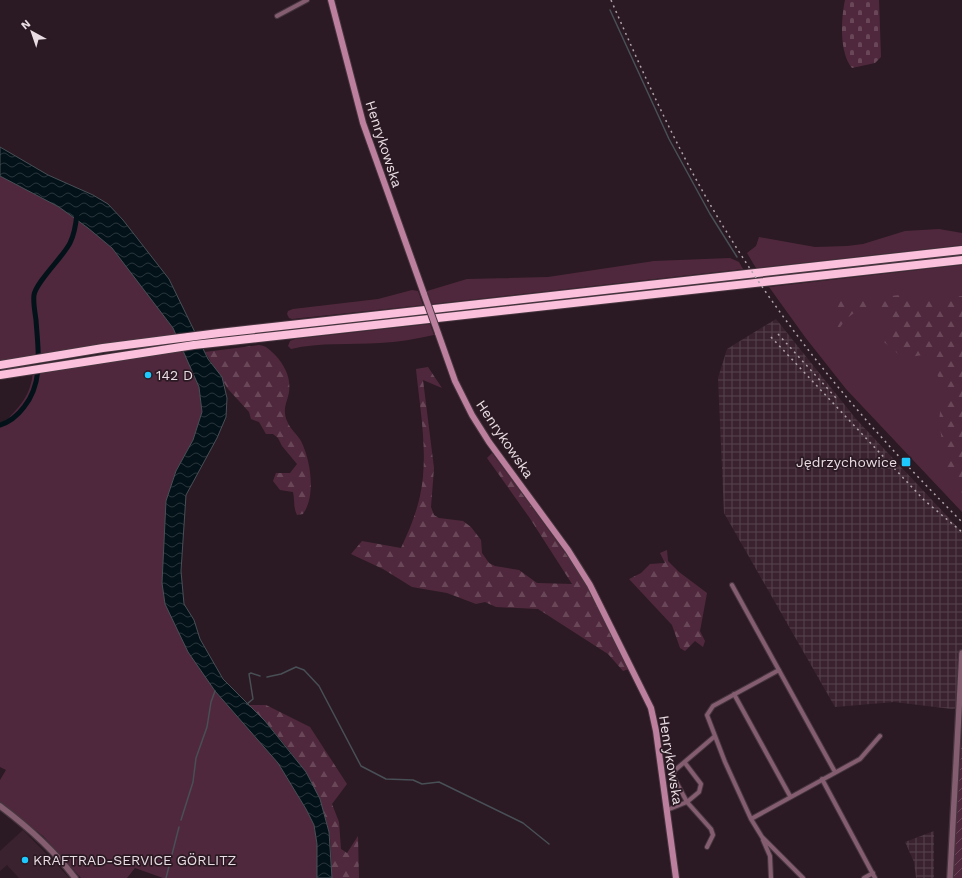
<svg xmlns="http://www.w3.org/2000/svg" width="962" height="878" viewBox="0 0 962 878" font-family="'Work Sans',sans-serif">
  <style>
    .built { fill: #3a232f }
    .industrial { fill: url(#industrial-grid) }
    .grass { fill: #50283d }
    .forest { fill: url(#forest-firs) }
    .cemetery { fill: url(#cemetery-stones) }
    .garden { fill: url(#garden-furrows) }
    .water { fill: url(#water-waves); stroke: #484f56 }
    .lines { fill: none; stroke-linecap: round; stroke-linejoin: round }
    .stream { stroke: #484f56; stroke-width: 1.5 }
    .canal { stroke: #031219; stroke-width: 5 }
    .minor-casing { stroke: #46353e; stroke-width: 6 }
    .tertiary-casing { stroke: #46353e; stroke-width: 8 }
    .secondary-casing { stroke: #46353e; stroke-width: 8 }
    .motorway-casing { stroke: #46353e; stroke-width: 10 }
    .minor { stroke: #845d70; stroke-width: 4 }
    .tertiary { stroke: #845d70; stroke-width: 5.5 }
    .secondary { stroke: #bd7f9e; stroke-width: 6 }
    .motorway { stroke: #fbc0dc; stroke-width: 8 }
    .rail { stroke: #b1a4ab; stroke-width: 1.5; stroke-dasharray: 2 4; stroke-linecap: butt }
    .secondary-bridge-casing { stroke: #46353e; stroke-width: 8; stroke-linecap: butt }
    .secondary-bridge { stroke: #bd7f9e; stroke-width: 6 }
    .poi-dot { fill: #1dc9fd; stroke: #2b1a23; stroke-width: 1.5 }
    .labels { text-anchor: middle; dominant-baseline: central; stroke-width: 3.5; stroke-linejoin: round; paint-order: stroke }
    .street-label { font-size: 14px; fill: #e9dde3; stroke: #2b1a23 }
    .poi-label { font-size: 14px; fill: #e9dde3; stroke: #2b1a23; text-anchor: start }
  </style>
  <defs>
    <pattern id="industrial-grid" width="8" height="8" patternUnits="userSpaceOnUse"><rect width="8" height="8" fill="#3a232f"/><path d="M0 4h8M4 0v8" fill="none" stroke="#56424d"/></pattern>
    <pattern id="forest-firs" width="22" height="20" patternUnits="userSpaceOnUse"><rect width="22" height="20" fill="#50283d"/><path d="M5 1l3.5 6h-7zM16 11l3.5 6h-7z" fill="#694759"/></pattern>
    <pattern id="cemetery-stones" width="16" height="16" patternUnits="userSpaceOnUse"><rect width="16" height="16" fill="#50283d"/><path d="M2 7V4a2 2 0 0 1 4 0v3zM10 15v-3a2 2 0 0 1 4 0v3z" fill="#694759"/></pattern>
    <pattern id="garden-furrows" width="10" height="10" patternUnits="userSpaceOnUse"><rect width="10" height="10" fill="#50283d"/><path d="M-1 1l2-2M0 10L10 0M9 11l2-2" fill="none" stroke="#694759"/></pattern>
    <pattern id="water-waves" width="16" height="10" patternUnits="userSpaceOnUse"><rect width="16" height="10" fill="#031219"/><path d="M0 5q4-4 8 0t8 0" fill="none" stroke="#28343a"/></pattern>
  </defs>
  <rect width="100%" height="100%" fill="#2b1a23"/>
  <path class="built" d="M23,830L61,869L69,878H19L7,865L0,871V851Z"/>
  <path class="industrial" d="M776,319L856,419L962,532V708L952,709L894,702L835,707L724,513L718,378L727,349Z
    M934,831V878H916L914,862L905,842Z"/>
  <path class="grass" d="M0,176C39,195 81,216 112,248C134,271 154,302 173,328L177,338L0,365Z
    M939,229L962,233V245L756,268L747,253L756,246L759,237L815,247L847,246L863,244L905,231Z
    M962,253V256L235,337L233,334Z
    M730,258L739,262L743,269L432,304L427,291L467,279L548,277L654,261Z
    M962,265V512L846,389L805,337L769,287Z
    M412,290L418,291L423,305L292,319L289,318L287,314L288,311L293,309L378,299Z
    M430,324L434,335C416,339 398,342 380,343C350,345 320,342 291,349L288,346L290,341L295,339Z
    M182,347L199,387L202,412L193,440L176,471L166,501L162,583L165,604L215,691L278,763L306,809L314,825L317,844V878H163L135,868L127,878H81L43,836L0,803V780L6,770L0,767V427C18,408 32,397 33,369Z"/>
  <path class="forest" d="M910,294L915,301L962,296V493L947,475L939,421L941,405L948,395L933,367L929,354L903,358L878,337L895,323L884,312C860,310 853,308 839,329L833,320L840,301Z
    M259,345C267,346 270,350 276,356C285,366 291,378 289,392C287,403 282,409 287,421C290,429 297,434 301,441C311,461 316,496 303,514L297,515C293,507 295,500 293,492L280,490L273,481L276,473H290L297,464L282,446L278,438L273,434H266L259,422L251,419L249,412L228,389L205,352Z
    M428,367L442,388L423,380L434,468L431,507L434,515L439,518L463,521L471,527L481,540L482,553L489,563L495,566L519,570L537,583L572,584L529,517L487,458L492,453L575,566L588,586L629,669L623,671L608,654L538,609L496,607L485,602L476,604L447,593L412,587L383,569L351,554L362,541L401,548C409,531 416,514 420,496C429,455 420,410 416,369Z
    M667,550L668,561L679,572L707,593L700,631L705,641L703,647L695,641L685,651L680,648L672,625L629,579L641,573L650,564L665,563L660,553Z
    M249,705H266L310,727L347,784L332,804L339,822L341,849L347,853L358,836L359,878H332C331,863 332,847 329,832C320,783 284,740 249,705Z"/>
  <path class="cemetery" d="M845,0H879L881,57L875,63L852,68C839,53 841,18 845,0Z"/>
  <path class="garden" d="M962,733V878H953Z"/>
  <path class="water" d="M0,147L48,175L93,195L108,204L123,220L169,279L208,359L222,377L227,398L226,417L217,438L186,495L181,571L184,604L194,620L200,639L223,679L265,721L306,772L320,799L329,832L332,878H317V844L314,825L306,809L278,763L215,691L188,652L165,604L162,583L166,501L176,471L193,440L202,412L199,387L173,328L112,248L88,228L59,207L0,176Z"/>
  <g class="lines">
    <path class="stream" d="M610,10L669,139L710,214L737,257
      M267,677L281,674L296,667L304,670L319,686L361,766L386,779L413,780L422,784L439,782L523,823L549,844
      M247,704L253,699L249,674L251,673L260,676
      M181,820L193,782L196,758L207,727L211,702L215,691
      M166,878L179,827"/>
    <path class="canal" d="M0,425C10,422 18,415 24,407C44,382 38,350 36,320C35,312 33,303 34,295C36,282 63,257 70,243C75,233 76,224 77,213"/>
    <defs>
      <path id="minor" d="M277,16L307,0
        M732,585L835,772
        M779,670L713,706L707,715L725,762L751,819L762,837L803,878
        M734,694L790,796
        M685,763L701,784L699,792L687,802L711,829L713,835L707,847
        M822,779L875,878
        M667,810L687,802L674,778V771L715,736
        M751,819L860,759L880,736
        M763,840L770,856L771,878
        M864,878L873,873"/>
      <path id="tertiary" d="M0,806C28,827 54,850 75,878
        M950,878L962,653"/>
      <path id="secondary" d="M331,0L363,123L424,294
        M438,333L455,381L472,415L489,442L568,550L590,585L651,708L656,731L676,878"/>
      <path id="motorway" d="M0,365L103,348L219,333L962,250
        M0,375L194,345L962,260"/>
    </defs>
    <use href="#minor" class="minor-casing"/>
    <use href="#tertiary" class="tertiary-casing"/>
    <use href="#secondary" class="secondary-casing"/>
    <use href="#motorway" class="motorway-casing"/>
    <use href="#minor" class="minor"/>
    <use href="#tertiary" class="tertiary"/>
    <use href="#secondary" class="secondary"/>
    <use href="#motorway" class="motorway"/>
    <path class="rail" d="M611,0C647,82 683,163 731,239C796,344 875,435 962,522
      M778,334L837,399
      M771,337L924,500L962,532"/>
    <defs>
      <path id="secondary-bridge" d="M424,294L438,333"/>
    </defs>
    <use href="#secondary-bridge" class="secondary-bridge-casing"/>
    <use href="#secondary-bridge" class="secondary-bridge"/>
  </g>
  <g class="poi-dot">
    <circle cx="148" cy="375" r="4"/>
    <rect x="901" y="457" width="10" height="10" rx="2"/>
    <circle cx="25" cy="860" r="4"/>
  </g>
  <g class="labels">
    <g class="street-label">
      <text transform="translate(384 144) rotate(72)">Henrykowska</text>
      <text transform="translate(505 439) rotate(56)">Henrykowska</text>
      <text transform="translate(671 760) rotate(81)">Henrykowska</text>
    </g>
    <g class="poi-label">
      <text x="156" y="375">142 D</text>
      <text x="897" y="462" text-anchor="end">Jędrzychowice</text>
      <text x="33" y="860">KRAFTRAD-SERVICE GÖRLITZ</text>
    </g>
  </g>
  <g transform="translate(32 32) rotate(320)" stroke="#2b1a23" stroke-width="3" paint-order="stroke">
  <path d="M0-3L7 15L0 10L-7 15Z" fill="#e9dde3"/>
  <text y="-6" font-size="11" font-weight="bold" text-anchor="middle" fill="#e9dde3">N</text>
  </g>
</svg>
